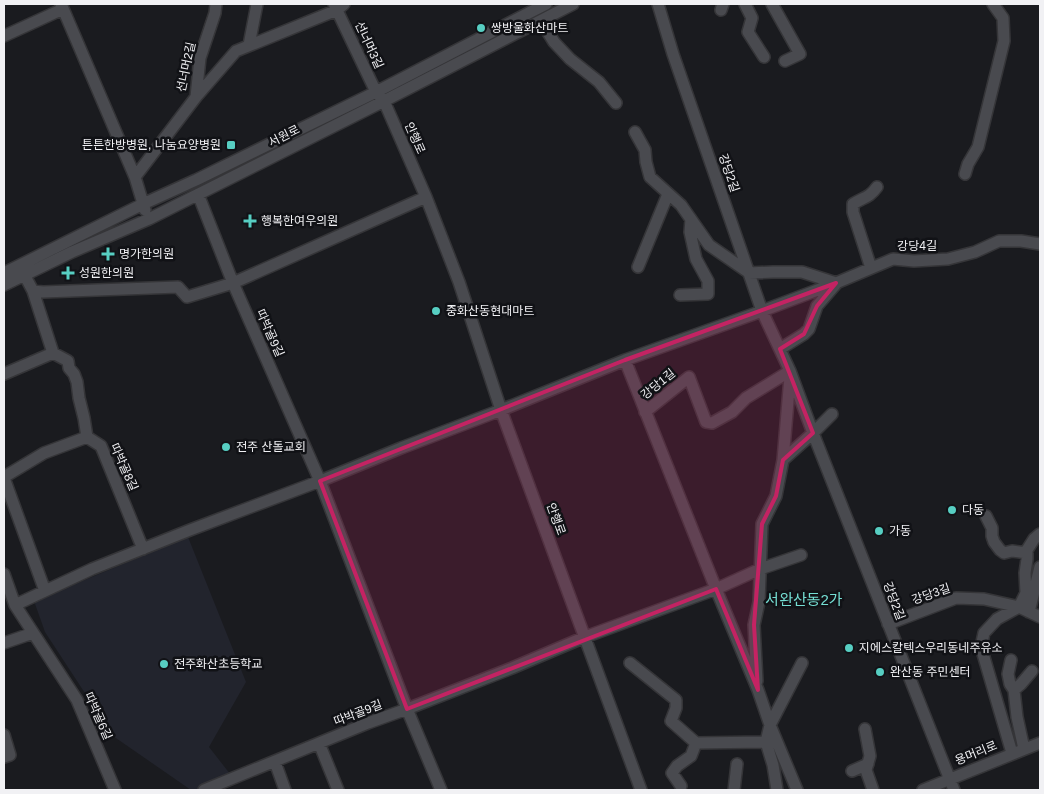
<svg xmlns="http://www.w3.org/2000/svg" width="1044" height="794" viewBox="0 0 1044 794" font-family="Helvetica,'Noto Sans KR',sans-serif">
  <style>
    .built { fill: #22242d }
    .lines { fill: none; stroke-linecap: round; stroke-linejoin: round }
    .minor-casing { stroke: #353538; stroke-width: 14 }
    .minor { stroke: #494a4f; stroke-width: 11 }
    .marked { fill: #c42363; fill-opacity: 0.2; stroke: #c42363; stroke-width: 4; stroke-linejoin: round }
    .poi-dot { fill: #57cec2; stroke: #111216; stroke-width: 2 }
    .labels { text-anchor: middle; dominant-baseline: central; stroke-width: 5; stroke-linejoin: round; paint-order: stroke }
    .poi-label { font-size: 12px; fill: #f1f1f4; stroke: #111216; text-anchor: start }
    .street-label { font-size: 12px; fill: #f1f1f4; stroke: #111216 }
    .quarter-label { font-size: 15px; fill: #75ded3; stroke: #111216 }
  </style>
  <rect width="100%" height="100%" fill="#1a1b1f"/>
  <path class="built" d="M188,537L246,682L209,747L234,779L204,790H191L113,736L45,632L34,601Z"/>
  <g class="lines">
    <defs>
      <path id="minor" d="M61,4L135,177L145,210
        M334,4L376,92L384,101L426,197L459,282L501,410L641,790
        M658,4L673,54L762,311L790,371L813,433L954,790
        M745,4L752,18L748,32L764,57
        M772,4L800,54L785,61
        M721,10L723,4
        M541,21L554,42L570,59L599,82L616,103
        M4,36L63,9
        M249,45L257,4
        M196,97L200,58L215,13L216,4
        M635,132L645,150L646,162L650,177L681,205L709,245L748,272
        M965,174L968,164L978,147L1004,41L1003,18L993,4
        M135,177L196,97L236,51L337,10L344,4
        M198,194L233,283L320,481L407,709L368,723L204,790
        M638,267L668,194
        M871,268L853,212V204C864,197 869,198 877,187
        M4,273L143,204L196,180L376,92L546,4
        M749,273L773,272H802L836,283
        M25,276L33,291L43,292L178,287L187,297L233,283L426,197
        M4,285L72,252L149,219L384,101L573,4
        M680,295L708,294V281L696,259L690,232L691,219
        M780,349L804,334L809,329L817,306L836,284
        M53,353L68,361L69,368L74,374L77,382L79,398L84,418L87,437L101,446L143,549
        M625,360L716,589L758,690L770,725L797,790
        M4,374L53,353L33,291
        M645,412L689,377L706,422L712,423L732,412L746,398L790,371
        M783,460L813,433L832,414
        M4,477L44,453L87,437
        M4,478L45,591
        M986,516L992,528V536L994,542L1000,550L1004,553L1012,551L1027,553
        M4,574L15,605L77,700L115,790
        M15,605L92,569L190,530L320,481L401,448L501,410L625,360L762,311L836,283L893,259L914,261L948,259L975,252L999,241H1021L1040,244
        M1029,612L1040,567
        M888,624L956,598L984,599L1019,607L1040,617
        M4,643L33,633
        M1011,660L1008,674L1010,684L1014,690L1017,717L1024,749
        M630,663L676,700V708L671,721L696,743L766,742
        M757,681L754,625L759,602L762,524L776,496L783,460L790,377
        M1014,690L1021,684L1032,671
        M865,729L870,756L866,770L873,790
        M4,735L10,755L4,757
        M319,743L338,790
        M1012,753L981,647L984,633L997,619L1019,607L1026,593L1025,573L1027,559V550L1034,539L1040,534
        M275,762L285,790
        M852,771L868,764
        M681,786L672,773L677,766L691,756L696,743
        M441,790L407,709L512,668L585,637L716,589L760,569L801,555
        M734,790L737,764
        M777,790L773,765L766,742L770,725L802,663
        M923,790L1040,743"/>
    </defs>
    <use href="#minor" class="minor-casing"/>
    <use href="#minor" class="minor"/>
  </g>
  <path class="marked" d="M836,283L817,306L804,334L780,349L813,433L783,460L776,496L762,524L754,625L758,690L716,589L407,709L320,481L625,360Z"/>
  <g class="poi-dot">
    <circle cx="481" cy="28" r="5"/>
    <rect x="226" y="140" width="10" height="10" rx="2.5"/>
    <path d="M247.5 213.5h5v5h5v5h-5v5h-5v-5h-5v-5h5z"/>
    <path d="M105.5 246.5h5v5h5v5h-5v5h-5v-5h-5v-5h5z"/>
    <path d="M65.5 265.5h5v5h5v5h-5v5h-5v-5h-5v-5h5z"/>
    <circle cx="436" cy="311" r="5"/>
    <circle cx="226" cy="447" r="5"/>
    <circle cx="952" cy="510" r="5"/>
    <circle cx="879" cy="531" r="5"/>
    <circle cx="849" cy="648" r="5"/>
    <circle cx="164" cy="664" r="5"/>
    <circle cx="880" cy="672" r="5"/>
  </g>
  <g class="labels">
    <g class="poi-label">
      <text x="491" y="28">쌍방울화산마트</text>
      <text x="221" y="145" text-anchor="end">튼튼한방병원, 나눔요양병원</text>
      <text x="261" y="221">행복한여우의원</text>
      <text x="119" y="254">명가한의원</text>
      <text x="79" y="273">성원한의원</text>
      <text x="446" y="311">중화산동현대마트</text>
      <text x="236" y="447">전주 산돌교회</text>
      <text x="962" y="510">다동</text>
      <text x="889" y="531">가동</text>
      <text x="859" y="648">지에스칼텍스우리동네주유소</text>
      <text x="174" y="664">전주화산초등학교</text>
      <text x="890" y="672">완산동 주민센터</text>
    </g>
    <g class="street-label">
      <text transform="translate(369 45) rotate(65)">선너머3길</text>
      <text transform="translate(186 67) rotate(-78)">선너머2길</text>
      <text transform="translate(284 136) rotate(-27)">서원로</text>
      <text transform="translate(415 138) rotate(66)">안행로</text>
      <text transform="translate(729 173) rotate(71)">강당2길</text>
      <text x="917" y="246">강당4길</text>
      <text transform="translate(270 333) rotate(66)">따박골9길</text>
      <text transform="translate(658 384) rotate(-39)">강당1길</text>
      <text transform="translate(124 467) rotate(66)">따박골8길</text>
      <text transform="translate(556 519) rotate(70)">안행로</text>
      <text transform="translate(931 594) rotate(-19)">강당3길</text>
      <text transform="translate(894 601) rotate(69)">강당2길</text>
      <text transform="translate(358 713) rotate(-21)">따박골9길</text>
      <text transform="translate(98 716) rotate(66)">따박골6길</text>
      <text transform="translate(976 753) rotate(-22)">용머리로</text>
    </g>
    <g class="quarter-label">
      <text x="804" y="599">서완산동2가</text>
    </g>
  </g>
  <rect width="1044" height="794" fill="none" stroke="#f1f1f4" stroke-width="10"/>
</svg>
